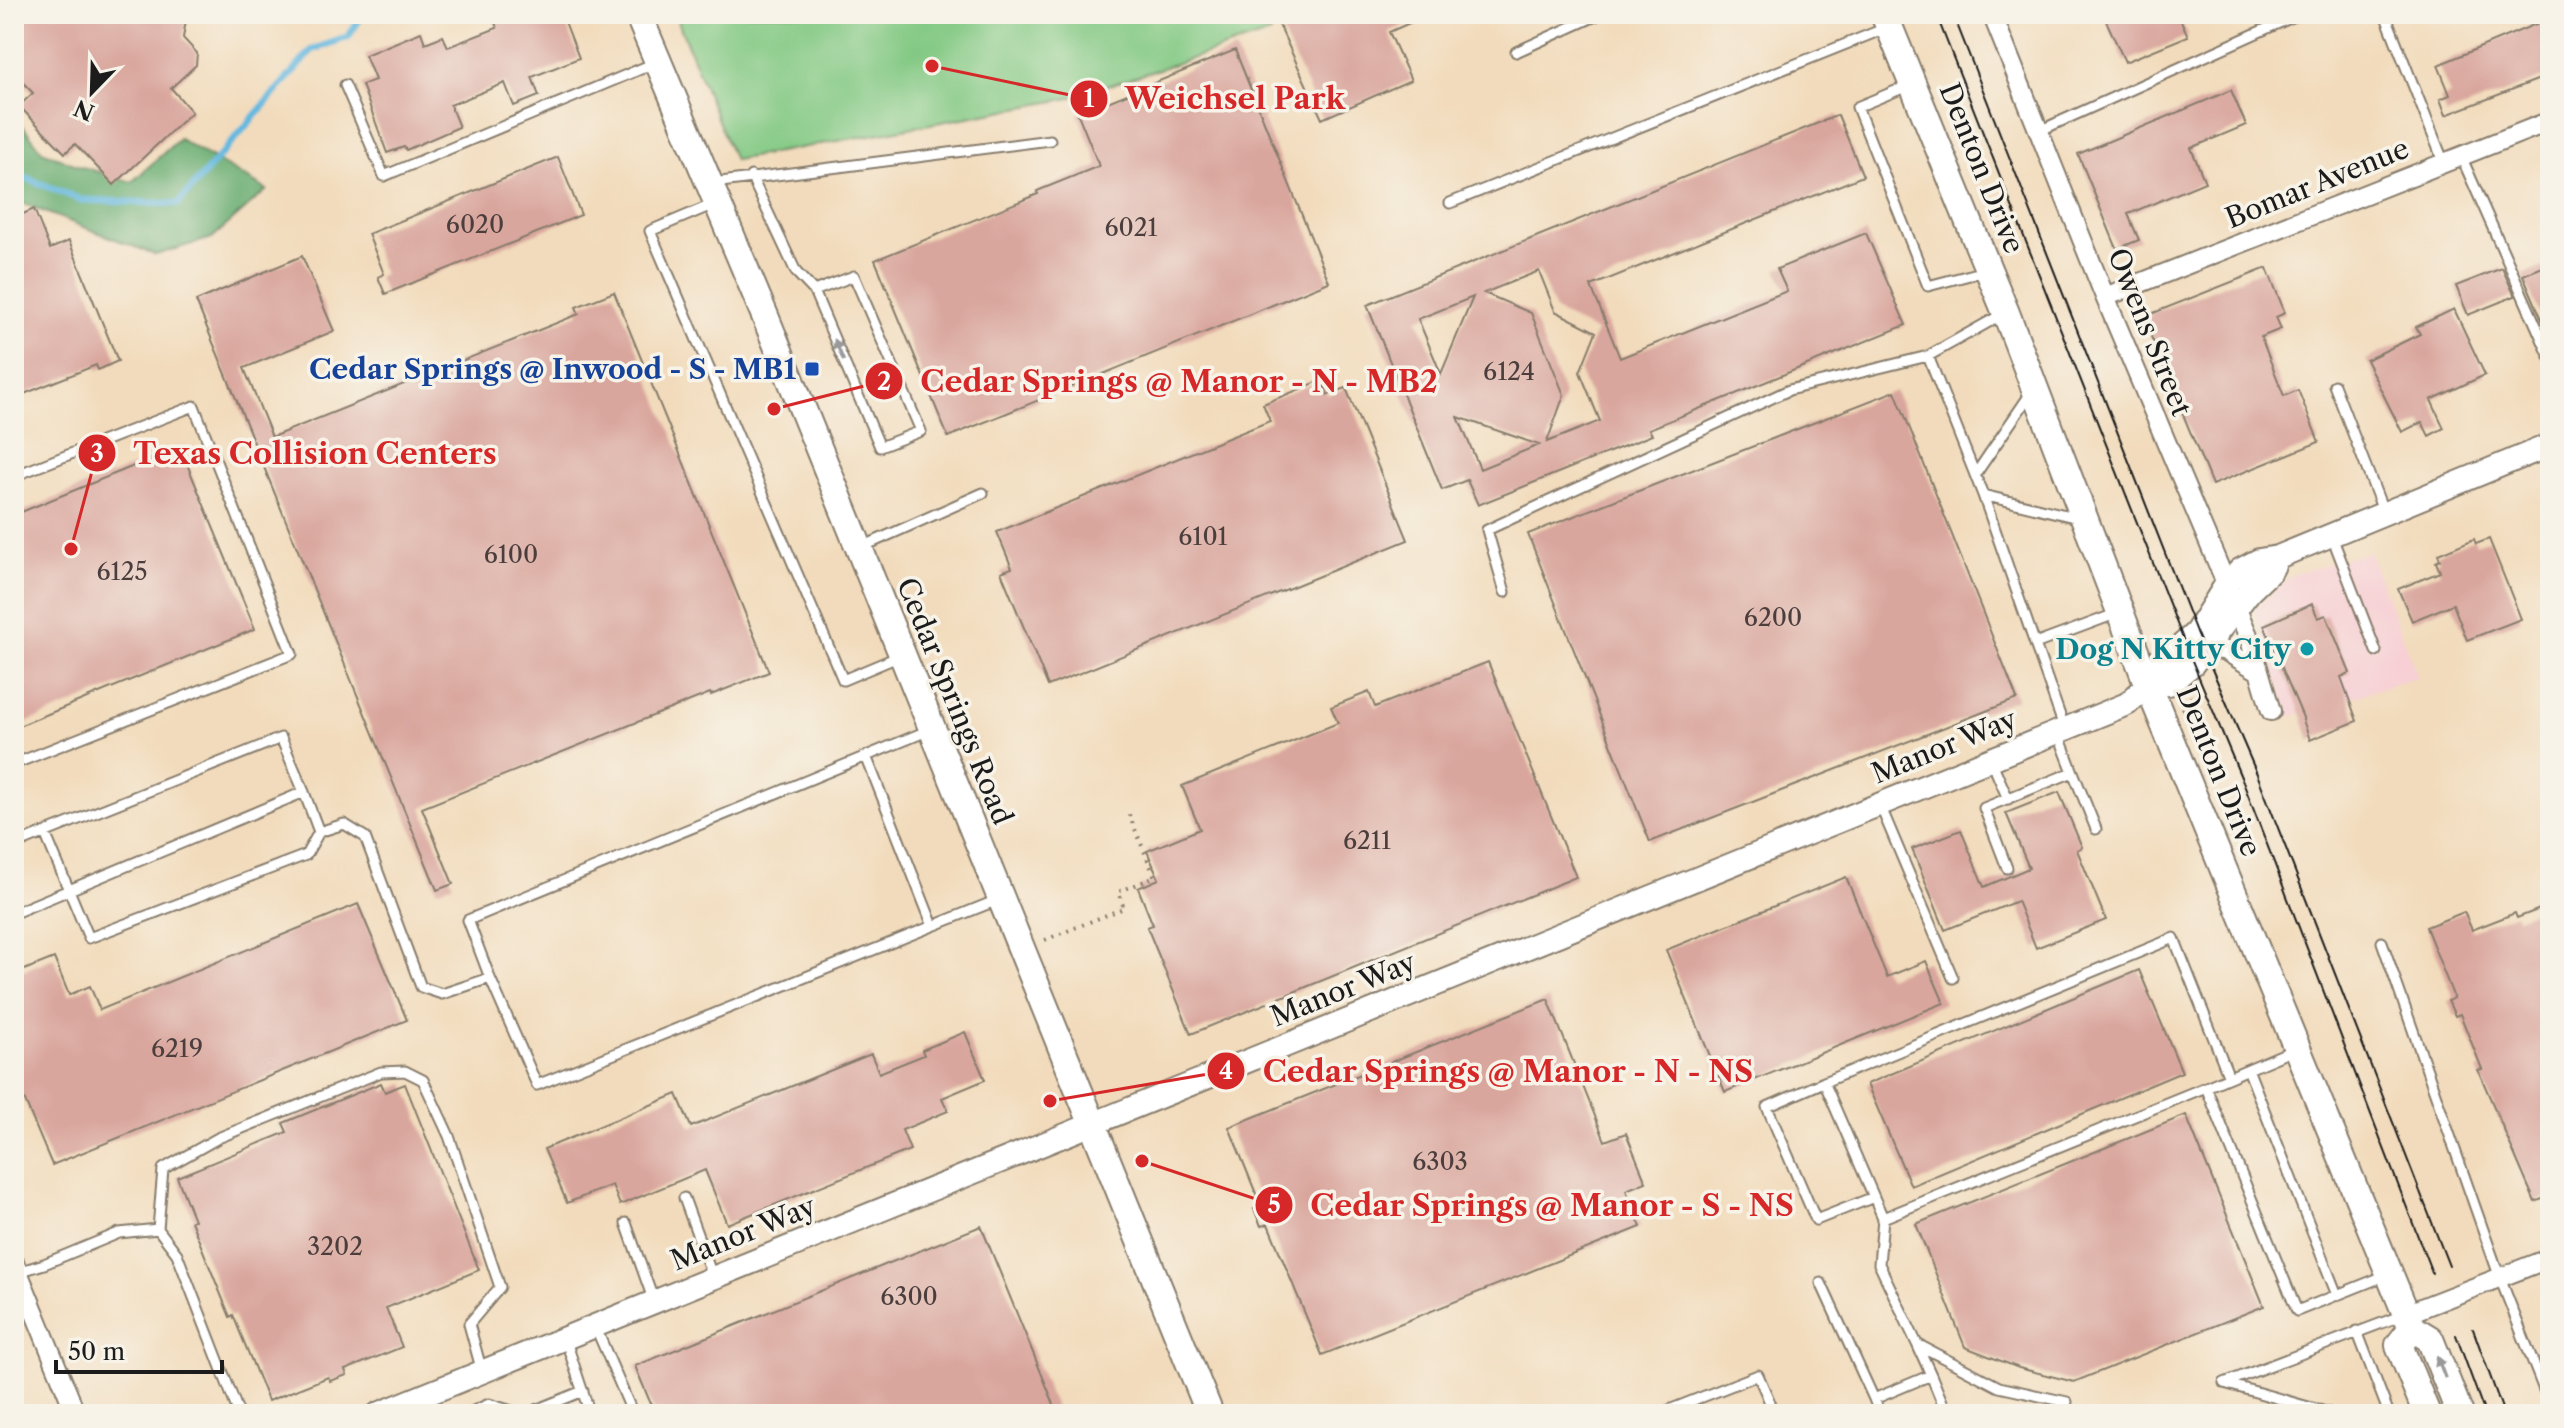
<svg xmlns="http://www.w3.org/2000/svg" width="2564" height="1428" viewBox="0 0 2564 1428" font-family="'Libre Caslon Text',serif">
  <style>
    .built { fill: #f7cfd4 }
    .green { fill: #83c984; stroke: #507250; stroke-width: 2 }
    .forest { fill: #6aad72; stroke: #436447; stroke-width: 2 }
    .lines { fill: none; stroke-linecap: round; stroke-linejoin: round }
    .stream { stroke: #63b8df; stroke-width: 7 }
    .building { fill: #d9a69d; fill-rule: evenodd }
    .service-casing { stroke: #877c6c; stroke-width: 13 }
    .minor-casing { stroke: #877c6c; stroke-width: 22 }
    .tertiary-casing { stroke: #877c6c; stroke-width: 26 }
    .secondary-casing { stroke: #877c6c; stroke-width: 30 }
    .path { stroke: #877c6c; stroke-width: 4; stroke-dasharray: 2 6; stroke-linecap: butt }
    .service { stroke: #fff; stroke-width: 9 }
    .minor { stroke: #fff; stroke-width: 18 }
    .tertiary { stroke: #fff; stroke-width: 22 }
    .secondary { stroke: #fff; stroke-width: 26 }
    .tram { stroke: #1c1c1c; stroke-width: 2 }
    .oneway { fill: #999 }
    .transit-dot { fill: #1a4fb4; stroke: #f7f3e8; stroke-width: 3 }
    .culture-dot { fill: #0f9aa8; stroke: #f7f3e8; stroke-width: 3 }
    .labels { text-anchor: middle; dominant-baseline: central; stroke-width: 7; stroke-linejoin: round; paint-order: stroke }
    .number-label { font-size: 24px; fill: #4b3e3c }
    .street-label { font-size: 28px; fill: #1c1c1c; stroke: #f7f3e8 }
    .transit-label { font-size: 28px; font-weight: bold; fill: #164399; stroke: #f7f3e8; text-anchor: end }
    .culture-label { font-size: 28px; font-weight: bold; fill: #0d838f; stroke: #f7f3e8; text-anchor: end }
    .leader { fill: none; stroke: #d62828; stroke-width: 3 }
    .callout-dot { fill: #d62828; stroke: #f7f3e8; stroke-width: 3 }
    .mark-label { font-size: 24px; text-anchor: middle; font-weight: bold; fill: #fff }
    .callout-label { font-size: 30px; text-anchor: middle; font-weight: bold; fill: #d62828; stroke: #f7f3e8; stroke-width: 7; stroke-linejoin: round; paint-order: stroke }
  </style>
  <rect width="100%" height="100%" fill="#f7f3e8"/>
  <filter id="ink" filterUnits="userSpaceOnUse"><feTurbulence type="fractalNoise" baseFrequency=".0125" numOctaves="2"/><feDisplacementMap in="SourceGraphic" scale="16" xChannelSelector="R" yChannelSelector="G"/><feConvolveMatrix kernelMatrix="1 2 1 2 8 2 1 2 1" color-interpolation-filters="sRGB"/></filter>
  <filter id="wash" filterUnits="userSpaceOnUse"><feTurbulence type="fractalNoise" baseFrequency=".006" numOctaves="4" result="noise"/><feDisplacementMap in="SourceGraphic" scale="32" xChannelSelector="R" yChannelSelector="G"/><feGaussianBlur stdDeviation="1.8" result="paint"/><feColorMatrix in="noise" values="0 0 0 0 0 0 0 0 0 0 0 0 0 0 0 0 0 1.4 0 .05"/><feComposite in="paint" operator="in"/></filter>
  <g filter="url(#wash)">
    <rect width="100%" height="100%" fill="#f2dbbc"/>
    <path class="built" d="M2369,552L2418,677L2289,717L2254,610L2292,575Z"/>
    <path class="green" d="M675,14H1263L1271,33L1066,99L734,160Z"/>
    <path class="forest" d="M14,114L42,151L79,166L132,182L179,139L267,190L212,238L156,255L14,200Z"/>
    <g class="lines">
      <path class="stream" d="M14,173L81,200L178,204L312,50L348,37L363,14"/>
    </g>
    <g id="blocks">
      <path class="building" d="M14,14H187L183,38L197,53L196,65L171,88L192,112L114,185L75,144L65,153L19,106L33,93L14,73Z
        M492,14H562L579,58L532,77L539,96L514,106L505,83L450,105L459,127L406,150L404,147L387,153L362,85L375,80L365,55L421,32L425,43L443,36L448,47L497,28Z
        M1274,14H1430L1389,32L1411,80L1322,119Z
        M2103,14H2178L2188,36L2125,62Z
        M2550,18V75L2446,115L2440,99L2450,95L2438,65Z
        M1235,50L1329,282L948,437L875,260L1038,194L1037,191L1099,166L1078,114Z
        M2231,90L2246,125L2191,148L2205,182L2128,214L2139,240L2117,249L2078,154Z
        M1838,115L1863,176L1591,286L1620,358L1787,291L1777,269L1866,233L1906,325L1649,429L1652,435L1478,505L1467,480L1442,490L1367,305ZM1539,271L1555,311L1596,332L1580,372L1600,421L1547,442L1564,395L1531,313L1484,293ZM1473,297L1441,374L1418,319ZM1458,417L1539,445L1480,469Z
        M558,157L581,215L385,294L378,277L384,274L368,234Z
        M34,209L50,249L69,241L118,361L98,370L96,365L14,398V218Z
        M302,256L334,331L244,368L272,437L579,314L576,307L614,292L769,672L711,695L710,693L422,808L453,884L437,890L196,301Z
        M2550,264V338L2523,275Z
        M2267,268L2285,313L2276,317L2281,329L2261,337L2284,396L2298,390L2319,442L2212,485L2143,317Z
        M2502,268L2515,296L2468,315L2456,286Z
        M2454,309L2485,375L2431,400L2444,428L2429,436L2422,422L2402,432L2366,360L2420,334L2416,327Z
        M1322,380L1328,395L1346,388L1408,540L1048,686L1001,572L1012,568L997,532L1270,421L1263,404Z
        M1895,391L2017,699L1650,842L1528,534Z
        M180,447L255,629L14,728V515Z
        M2474,539L2476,544L2489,539L2521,619L2467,640L2453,604L2412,621L2398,589L2440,572L2436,562L2440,560L2438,554Z
        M2312,604L2318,618L2326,615L2350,673L2341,677L2357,721L2310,740L2303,720H2304L2264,625Z
        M1488,662L1576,877L1191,1034L1147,927L1153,925L1138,888L1159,879L1147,851L1200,829L1182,786L1338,723L1331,707L1369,692L1375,707Z
        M2059,792L2082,847L2077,850L2106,920L2036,948L2017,901L1945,930L1912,849L1961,830L1984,887L2029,868L2006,813Z
        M1846,877L1887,977L1926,961L1944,1003L1725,1092L1666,950Z
        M358,904L407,1020L52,1165L14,1075V974L54,958L69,995L90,986L100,1010Z
        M2550,905V1196L2535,1202L2478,1070L2482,1069L2460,1014L2455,1016L2448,1001L2454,998L2426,927L2464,912L2472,930L2515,913L2517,918Z
        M2139,970L2182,1072L1911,1186L1867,1084Z
        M1548,999L1605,1141L1626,1133L1646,1182L1626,1190L1641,1227L1322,1355L1268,1224L1261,1226L1254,1209L1261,1206L1229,1127Z
        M965,1032L985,1080L942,1098L948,1111L902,1130L910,1150L727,1224L705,1170L620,1205L612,1185L567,1203L544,1149L677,1094L691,1127L871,1054L879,1073L924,1055L922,1050Z
        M381,1083L385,1092L405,1084L479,1270L386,1308L402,1347L345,1370L347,1375L330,1381L328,1377L268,1401L233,1315L230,1317L191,1221L194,1220L177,1177L287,1132L283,1123Z
        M2186,1115L2264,1306L2074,1382L2019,1368L1965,1347L1916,1224Z
        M981,1226L1058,1414H655L635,1366Z"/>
    </g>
  </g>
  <g filter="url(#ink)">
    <use href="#blocks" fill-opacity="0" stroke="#877c6c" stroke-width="2"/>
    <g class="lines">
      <defs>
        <path id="service" d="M2385,14L2444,163
          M1516,52L1600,14
          M345,85L384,176L655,63
          M1910,85L1857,107L1928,286L1985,271
          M2039,131L2299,14
          M2461,156L2550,357
          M751,176L796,272L814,291L880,447L921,431L854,276L814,291
          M713,183L1050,140
          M1450,203L1886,28
          M714,204L650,231L843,680L900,656
          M1928,356L1983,495L2065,730
          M2334,385L2384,513
          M1975,475L2031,393
          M14,476L194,406L292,654L14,764
          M1983,495L2082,519
          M2331,534L2376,651
          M862,547L983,493
          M1505,592L1487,530L1789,390L1928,356L2003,314
          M2035,644L2118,613
          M2058,733L2073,772
          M866,756L933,926
          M1991,760L2008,799
          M304,792L319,832
          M1880,805L1953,978
          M45,833L89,938L306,855L319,832L344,824L365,837L421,987L442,994L490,978L468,920L932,729
          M14,845L281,738L304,792L14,913
          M2007,868L1984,808L2073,772L2096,829
          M2382,942L2500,1278L2550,1405
          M490,978L537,1085L1000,899
          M2293,1050L2206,1087L2297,1311L2387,1275
          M2248,1069L2337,1295
          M1824,1082L1767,1107L1816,1220L1874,1197
          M684,1198L713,1278
          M1883,1218L2206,1087
          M626,1223L654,1302
          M158,1229L163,1169L218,1138L381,1072L405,1071L423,1080L449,1136L500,1287L469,1324L482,1372
          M18,1272L44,1264L119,1233L158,1229L177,1254L239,1414
          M1821,1283L1874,1399L1931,1375L1917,1344
          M595,1326L633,1414
          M2357,1331L2389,1414
          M565,1338L590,1414
          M1931,1375L1947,1414
          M1874,1399L1880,1414
          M2067,1402L1999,1387L1917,1344L1879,1264L1883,1218L1824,1082L2174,938L2229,1077
          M467,1414L489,1404L522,1414
          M526,1414L583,1391
          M1659,1414L1758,1375L1775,1414
          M2333,1414L2224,1383L2403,1315"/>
        <path id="minor" d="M1992,14L2105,297L2250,640L2271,711
          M2105,297L2550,121
          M2209,647L2226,651L2257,670
          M14,1262L76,1414
          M2406,1314L2550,1258"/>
        <path id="tertiary" d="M2148,685L2169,684L2193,664L2250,591L2271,571L2278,557
          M378,1414L2127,704L2148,685L2158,667L2196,632L2225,586L2240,570L2259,560L2278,557L2550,445"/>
        <path id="secondary" d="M638,14L765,316L1210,1414
          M1884,14L2006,313L2148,685L2406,1314L2412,1328L2430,1339L2460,1414
          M2412,1328L2399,1345L2427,1414"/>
      </defs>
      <use href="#service" class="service-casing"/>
      <use href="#minor" class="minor-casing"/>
      <use href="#tertiary" class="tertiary-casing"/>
      <use href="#secondary" class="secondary-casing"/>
      <path class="path" d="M2182,710L2188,707L2193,693
        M1045,940L1124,908L1118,892L1155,877L1127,810"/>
      <use href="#service" class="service"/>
      <use href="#minor" class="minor"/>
      <use href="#tertiary" class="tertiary"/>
      <use href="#secondary" class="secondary"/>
      <path class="tram" d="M1936,14L2185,644L2243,782L2432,1273
        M1953,14L2196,632L2257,774L2449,1266
        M2473,1329L2504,1414
        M2456,1335L2485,1414"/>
    </g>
    <defs><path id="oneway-solid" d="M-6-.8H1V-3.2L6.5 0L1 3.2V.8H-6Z" transform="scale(2)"/></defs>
    <g class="oneway">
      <use href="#oneway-solid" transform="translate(839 350) rotate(-113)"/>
      <use href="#oneway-solid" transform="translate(2441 1367) rotate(-111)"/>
    </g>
  </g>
  <rect class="transit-dot" x="804" y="361" width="16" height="16" rx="4"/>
  <circle class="culture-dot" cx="2307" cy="649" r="8"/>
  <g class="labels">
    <g class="number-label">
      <text x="475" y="224">6020</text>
      <text x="1131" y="227">6021</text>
      <text x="1509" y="371">6124</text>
      <text x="1203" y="536">6101</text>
      <text x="511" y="554">6100</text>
      <text x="122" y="571">6125</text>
      <text x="1773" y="617">6200</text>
      <text x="1367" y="840">6211</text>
      <text x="177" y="1048">6219</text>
      <text x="1440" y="1161">6303</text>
      <text x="335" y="1246">3202</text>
      <text x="909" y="1296">6300</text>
    </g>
    <g class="street-label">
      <text transform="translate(1982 168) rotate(68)">Denton Drive</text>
      <text transform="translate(2317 183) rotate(-22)">Bomar Avenue</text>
      <text transform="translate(2150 332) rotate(68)">Owens Street</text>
      <text transform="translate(955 701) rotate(68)">Cedar Springs Road</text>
      <text transform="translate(1944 746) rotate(-22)">Manor Way</text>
      <text transform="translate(2219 771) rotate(68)">Denton Drive</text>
      <text transform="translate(1343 989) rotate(-22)">Manor Way</text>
      <text transform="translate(743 1233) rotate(-22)">Manor Way</text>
    </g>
    <g class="transit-label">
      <text x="796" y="369">Cedar Springs @ Inwood - S - MB1</text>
    </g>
    <g class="culture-label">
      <text x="2291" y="649">Dog N Kitty City</text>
    </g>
  </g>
  <path class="leader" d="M932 66L1089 99M774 409L884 381M71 549L97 453M1050 1101L1226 1071M1142 1161L1274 1205"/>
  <g class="callout-dot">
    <circle cx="932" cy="66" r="8"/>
    <circle cx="774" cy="409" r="8"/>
    <circle cx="71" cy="549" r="8"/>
    <circle cx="1050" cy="1101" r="8"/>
    <circle cx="1142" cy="1161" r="8"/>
    <circle cx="1089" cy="99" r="20"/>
    <circle cx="884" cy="381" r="20"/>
    <circle cx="97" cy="453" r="20"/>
    <circle cx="1226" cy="1071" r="20"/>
    <circle cx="1274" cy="1205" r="20"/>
  </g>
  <g class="mark-label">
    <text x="1089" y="107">1</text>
    <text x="884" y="390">2</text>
    <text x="97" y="462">3</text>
    <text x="1226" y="1079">4</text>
    <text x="1274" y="1213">5</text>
  </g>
  <g class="callout-label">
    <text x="1235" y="109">Weichsel Park</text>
    <text x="1179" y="392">Cedar Springs @ Manor - N - MB2</text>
    <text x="315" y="464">Texas Collision Centers</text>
    <text x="1508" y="1082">Cedar Springs @ Manor - N - NS</text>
    <text x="1552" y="1216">Cedar Springs @ Manor - S - NS</text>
  </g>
  <rect width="2564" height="1428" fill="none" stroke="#f7f3e8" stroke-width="48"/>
  <g transform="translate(92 92) rotate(203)" stroke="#f7f3e8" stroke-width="6" paint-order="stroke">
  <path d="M0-6L14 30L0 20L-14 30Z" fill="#1c1c1c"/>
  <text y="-12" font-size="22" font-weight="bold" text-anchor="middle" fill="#1c1c1c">N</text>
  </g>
  <path d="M56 1360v12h166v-12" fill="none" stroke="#1c1c1c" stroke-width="4"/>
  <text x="68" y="1360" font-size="24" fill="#1c1c1c" stroke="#f7f3e8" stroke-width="6" paint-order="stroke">50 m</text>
</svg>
